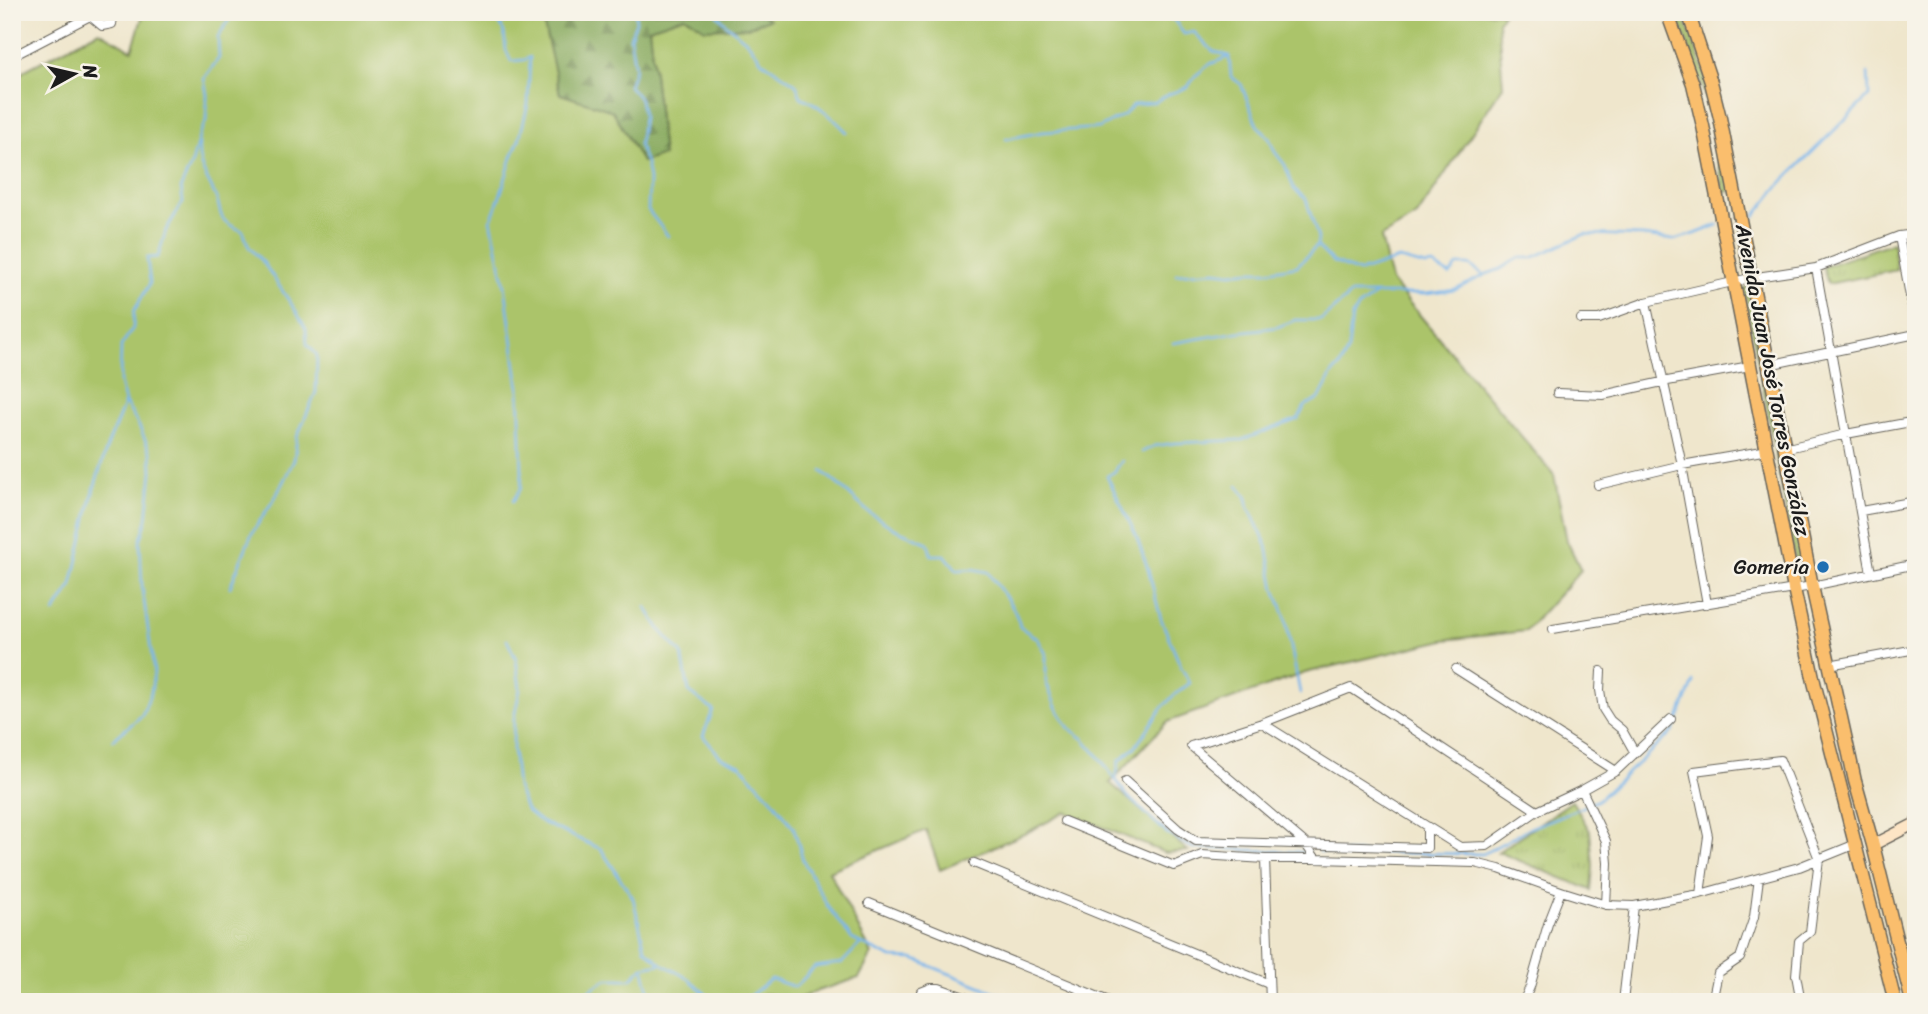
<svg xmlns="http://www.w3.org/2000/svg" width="1928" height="1014" viewBox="0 0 1928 1014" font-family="Sriracha,sans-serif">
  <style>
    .green { fill: #abc46a; stroke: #647043; stroke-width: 2 }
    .forest { fill: url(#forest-firs); stroke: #52633d; stroke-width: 2 }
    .park { fill: url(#park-tufts); stroke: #647043; stroke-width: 2 }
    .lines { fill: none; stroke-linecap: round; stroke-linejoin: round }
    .stream { stroke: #7ab6ec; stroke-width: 2.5 }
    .street-casing { stroke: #66635a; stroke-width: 10 }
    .secondary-casing { stroke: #66635a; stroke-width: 13 }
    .primary-casing { stroke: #66635a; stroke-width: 15 }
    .street { stroke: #fff; stroke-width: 8 }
    .secondary { stroke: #fde5c5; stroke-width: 10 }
    .primary { stroke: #fabe6d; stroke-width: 12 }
    .poi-dot { fill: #1f6fb2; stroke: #f7f3e8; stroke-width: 2.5 }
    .labels { text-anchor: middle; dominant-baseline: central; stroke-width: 5; stroke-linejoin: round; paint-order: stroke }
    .street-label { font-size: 21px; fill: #1c1c1c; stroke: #f7f3e8 }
    .poi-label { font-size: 21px; fill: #1c1c1c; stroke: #f7f3e8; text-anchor: end }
  </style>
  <defs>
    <pattern id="forest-firs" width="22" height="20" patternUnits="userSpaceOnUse" patternTransform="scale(1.75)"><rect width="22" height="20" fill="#88aa5e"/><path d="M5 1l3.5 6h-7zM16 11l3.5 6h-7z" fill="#6e8a4d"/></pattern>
    <pattern id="park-tufts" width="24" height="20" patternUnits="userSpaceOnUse" patternTransform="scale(1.75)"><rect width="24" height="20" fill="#abc46a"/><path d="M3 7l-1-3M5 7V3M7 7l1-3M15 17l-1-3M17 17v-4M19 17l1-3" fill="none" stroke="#93a85b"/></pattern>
  </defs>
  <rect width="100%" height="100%" fill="#f7f3e8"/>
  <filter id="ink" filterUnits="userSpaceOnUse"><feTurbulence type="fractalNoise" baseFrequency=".0143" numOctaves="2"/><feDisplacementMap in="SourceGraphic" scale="14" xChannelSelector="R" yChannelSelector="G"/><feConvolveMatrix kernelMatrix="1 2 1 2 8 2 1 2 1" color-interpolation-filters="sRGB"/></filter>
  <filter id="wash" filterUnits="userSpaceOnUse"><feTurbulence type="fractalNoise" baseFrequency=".00686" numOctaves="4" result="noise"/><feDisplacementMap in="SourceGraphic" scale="28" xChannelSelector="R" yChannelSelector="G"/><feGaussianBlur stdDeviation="1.57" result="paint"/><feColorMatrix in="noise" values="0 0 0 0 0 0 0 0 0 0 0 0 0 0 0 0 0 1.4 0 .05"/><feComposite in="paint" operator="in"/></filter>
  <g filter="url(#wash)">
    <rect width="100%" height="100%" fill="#efe6cc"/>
    <path class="green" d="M144,12H539L543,21L560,93L613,111L663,155L649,28L685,16L769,19L759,12H1504L1498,22L1503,86L1417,216L1381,237L1391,281L1554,475L1567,541L1581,570L1526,631L1444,640L1305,673L1167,722L1110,783L1188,851L1165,853L1066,812L1024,834L940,870L926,830L829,871L872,954L859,978L817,991L798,999L764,994V1002H12V83L25,70L99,31L132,50Z
      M1676,12H1682L1703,68L1731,191L1724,192L1708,107L1694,61Z
      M1750,287L1802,557L1795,558L1744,288Z"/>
    <path class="forest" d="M539,12H759L769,19L749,27L705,29L685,16L649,28L663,155L642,162L613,111L560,94L543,21Z"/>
    <path class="park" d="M1893,242L1897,270L1828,284L1823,267Z
      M1572,801L1590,831L1593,866L1591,890L1498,852Z"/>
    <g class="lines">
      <path class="stream" d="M494,12L504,32L506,50L511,61L524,60L530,57L528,104L519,140L512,157L500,196L491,220L505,286L519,388L522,472L521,488L513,501
        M635,12L636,22L630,37L635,68L629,86L640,99L643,117L639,145L646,163L649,179L648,210L668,236
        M715,12L727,25L749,43L762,61L796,84L801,97C820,105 832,117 847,132
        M1154,12L1174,20L1184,34L1194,32L1213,51L1229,56L1231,77L1241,84L1257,125L1269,138L1275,152L1285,165L1294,189L1306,199L1318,238L1317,246L1333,262L1359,272L1399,259L1426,266L1433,265L1450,275L1458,265H1469L1484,275L1501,269L1518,258H1532L1585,234L1644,236L1673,240L1695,234L1718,225
        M1006,139L1042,132L1099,128L1124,115L1133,105L1155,102L1169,94L1188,87L1195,76L1210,64L1228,57
        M199,143C196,167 209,179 217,200C220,207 219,214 224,220C229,226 237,228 243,231L249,247L263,262L296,311L306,329L307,344L317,355L316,392L297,437L294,460L276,496L252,533L230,587
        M1755,216L1782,182L1869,96L1868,73
        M1176,274L1215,271L1231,273L1249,271H1267L1297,266L1317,246
        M1173,343L1237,332L1278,327L1295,320H1321L1351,294H1426L1455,290L1483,276
        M1142,452L1154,446L1175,443L1242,440L1298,419L1305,406L1319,399L1332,374L1340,366L1348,350L1352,316L1360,306L1376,294
        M822,471L848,493L867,511L893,528L928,543L931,555H945L957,570L973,569L988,572C999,590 1016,606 1020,627L1038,639L1046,654V682L1056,707L1069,728L1084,739L1096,753L1129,798L1168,834L1193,848L1304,852
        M1238,485L1247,498L1249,508L1267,546L1275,589L1285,616L1300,693
        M646,607L661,631L682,654L689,692L713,710L703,736L721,757L740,765L773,800L794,828L803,860L828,907L852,939L892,958L913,959L1020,1002
        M54,613L72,585L94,488L108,444L125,402L120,383L121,346L133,328L134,311L150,283L147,258L158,257L166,230L183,202L181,187L192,163L200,133L206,121L207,95L204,78L219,58L218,37L234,12
        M507,640L516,659L520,689L514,718L513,748L517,787L526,810L541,822L601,849L633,898L645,949L661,963L689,979L715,1002
        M113,740L142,715L151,692L154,672L142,586L140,542L147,519L152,471L151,453L138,424L125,403
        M1116,779L1119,761L1136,746L1162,708L1174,695L1190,683L1181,667L1161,619L1148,569L1136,535L1107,476L1114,472L1122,461
        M1591,803L1598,800L1673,731L1694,682
        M1320,852L1483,854L1530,828L1585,806
        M643,967L650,994L644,1002
        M570,1002L607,979H631L643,967L660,964
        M742,1002L771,979L795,987L815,967L842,963L860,944"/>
    </g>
  </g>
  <g filter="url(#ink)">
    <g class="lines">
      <defs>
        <path id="street" d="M13,56L90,16L102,26L112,24L114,12
          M1899,236L1916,329
          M1816,268L1871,573
          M1646,302L1682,465L1707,604
          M1581,319H1599L1646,302L1750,278L1816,268L1899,236L1916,234
          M1768,365L1916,334
          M1557,393L1603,395L1662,382L1750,366
          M1784,449L1846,434L1916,421
          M1598,485L1682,465L1768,450
          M1861,511L1916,501
          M1553,629L1812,586L1916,564
          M1829,665L1916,649
          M1456,669L1616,771
          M1601,671L1600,690L1603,709L1610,720L1622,730L1635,753
          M1262,723L1460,847L1487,846L1537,811
          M1191,746L1262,723L1351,688L1537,811L1582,790L1616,771L1671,719
          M1191,746L1304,842L1316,859
          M1125,781L1178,829L1196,841L1427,848V828
          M1582,790L1606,841L1608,863L1606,905
          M1064,821L1174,866L1202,855L1265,859H1316L1475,863L1499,869L1561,891L1606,905L1634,906L1700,894L1799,867L1856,844
          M1265,859L1270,1002
          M974,863L1269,984
          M1700,894L1708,836L1694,771L1780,760L1819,859L1810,932L1799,941L1796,975L1801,1002
          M869,903L1111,1002
          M924,1002L921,992L931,988H939L978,1002
          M1523,1002L1530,987L1548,924L1561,891
          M1623,1002L1634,906
          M1712,1002L1718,973L1740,958L1754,917L1759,878"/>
        <path id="secondary" d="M1873,845L1916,823"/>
        <path id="primary" d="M1667,12L1693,84L1703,126L1794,589L1814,682L1895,1002
          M1688,12L1711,82L1720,118L1812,586L1855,781L1873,845L1912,1002"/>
      </defs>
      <use href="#street" class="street-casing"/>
      <use href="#secondary" class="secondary-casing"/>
      <use href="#primary" class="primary-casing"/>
      <use href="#street" class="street"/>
      <use href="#secondary" class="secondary"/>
      <use href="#primary" class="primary"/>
    </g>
  </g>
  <circle class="poi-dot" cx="1823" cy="567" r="7"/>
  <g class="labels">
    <g class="street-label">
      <text transform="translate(1773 380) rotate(79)">Avenida Juan José Torres González</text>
    </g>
    <g class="poi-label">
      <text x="1809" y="567">Gomería</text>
    </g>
  </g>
  <rect width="1928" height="1014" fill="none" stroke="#f7f3e8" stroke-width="42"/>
  <g transform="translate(74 74) rotate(82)" stroke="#f7f3e8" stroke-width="5" paint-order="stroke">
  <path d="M0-5L12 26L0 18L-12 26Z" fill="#1c1c1c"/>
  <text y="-10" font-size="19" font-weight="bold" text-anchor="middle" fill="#1c1c1c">N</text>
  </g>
</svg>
